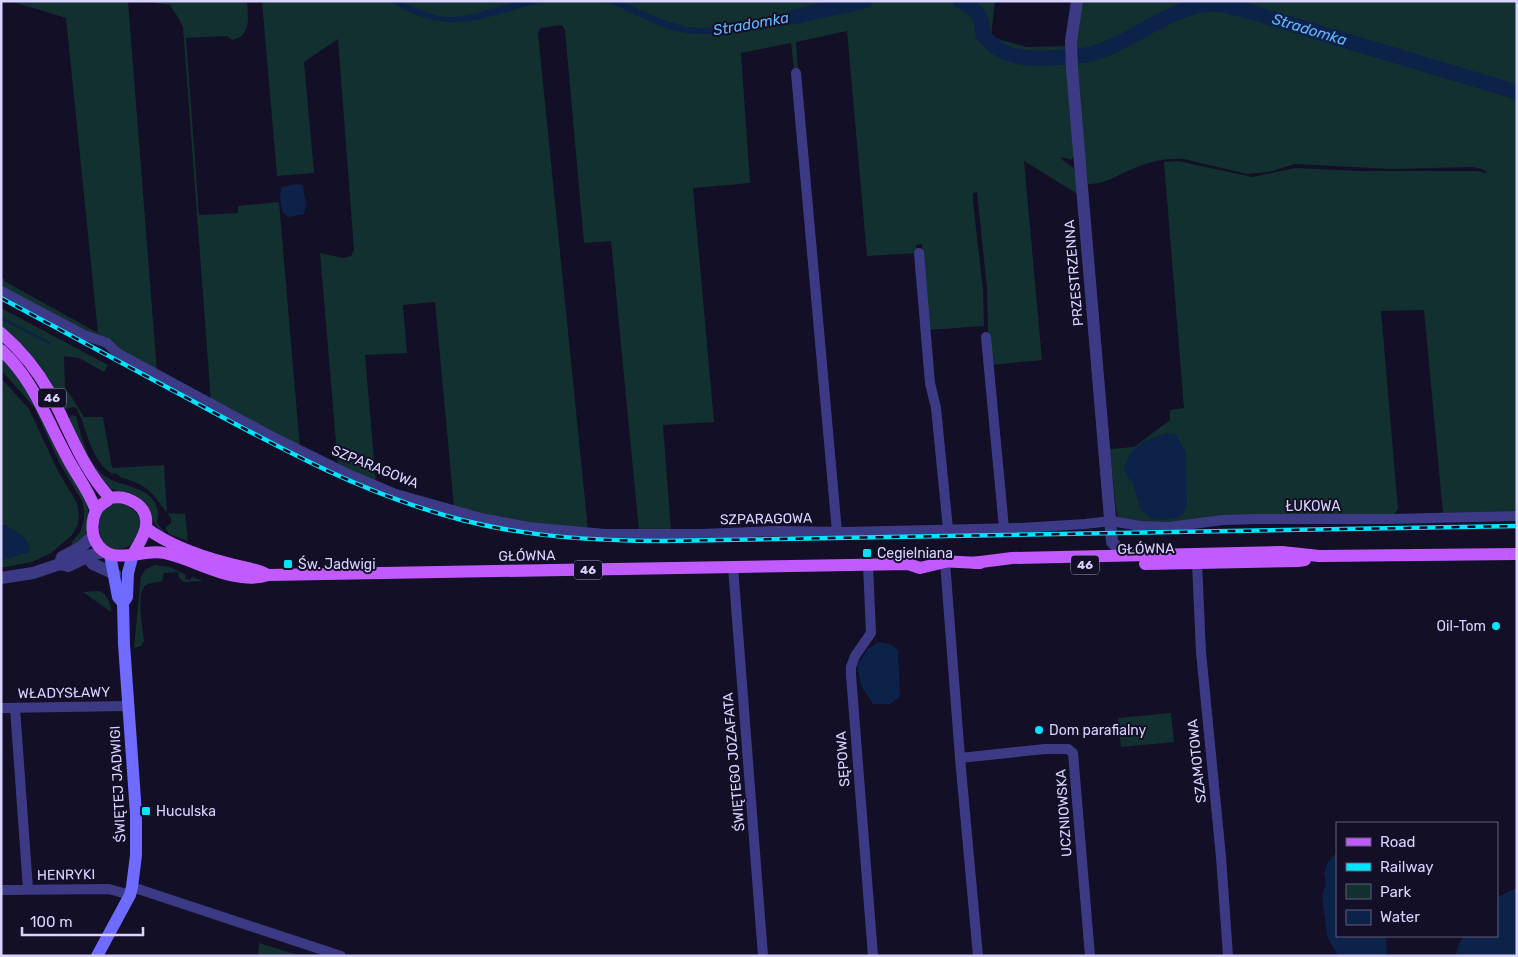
<svg xmlns="http://www.w3.org/2000/svg" width="1518" height="957" viewBox="0 0 1518 957" font-family="Rubik,sans-serif">
  <style>
    .green { fill: #12302f }
    .water { fill: #0c2248 }
    .lines { fill: none; stroke-linecap: round; stroke-linejoin: round }
    .stream { stroke: #0c2248; stroke-width: 2.5 }
    .river { stroke: #0c2248; stroke-width: 15 }
    .minor { stroke: #3d3a85; stroke-width: 10 }
    .tertiary { stroke: #3d3a85; stroke-width: 12 }
    .secondary { stroke: #6f6bff; stroke-width: 12 }
    .primary { stroke: #c25bff; stroke-width: 12 }
    .rail-casing { stroke: #00e5ff; stroke-width: 4.5 }
    .rail { stroke: #130f26; stroke-width: 2.5; stroke-dasharray: 8; stroke-linecap: butt }
    .poi-dot { fill: #00e5ff; stroke: #130f26; stroke-width: 2 }
    .labels { text-anchor: middle; dominant-baseline: central; stroke-width: 4; stroke-linejoin: round; paint-order: stroke }
    .shield { fill: #130f26; stroke: #9e99be; stroke-width: 1 }
    .shield-label { font-size: 12px; font-weight: bold; fill: #d9d4ff }
    .street-label { font-size: 14px; fill: #d9d4ff; stroke: #130f26 }
    .poi-label { font-size: 14px; fill: #d9d4ff; stroke: #130f26; text-anchor: start }
    .water-label { font-size: 15px; font-style: italic; fill: #62b6ff; stroke: #130f26 }
  </style>
  <rect width="100%" height="100%" fill="#130f26"/>
  <path class="green" d="M10,1H128L157,372L1,287V278L4,279V281L98,333L66,18Z
    M143,1H247C248,17 252,36 232,40L227,36L186,38L199,215L238,213V206L279,202L300,448L211,402L183,27L179,19L170,5Z
    M262,1H995L991,37L1027,47L1065,46L1075,155L1071,160L1062,157L1061,159L1074,168L1079,195L1024,161L1042,360L991,365L988,332L987,289L977,192L973,193V202L983,290L984,326L928,330L922,244L916,245L917,253L867,256L847,31L796,42L798,69L794,70L791,43L741,53L750,183L693,188L714,422L663,425L671,531H639L611,241L584,243L565,30L562,25L540,28L538,33L588,530L505,521L454,507L435,302L403,305L407,353L365,355L376,483L338,466L320,253L343,258L351,256L354,250L338,39L304,62L314,173L277,176Z
    M1082,1H1517V511L1443,513L1424,310L1381,311L1398,509L1394,515L1150,525L1118,517L1116,509L1110,449L1134,447L1170,420V410L1184,408L1164,162L1178,161L1252,177L1296,168L1360,171H1478L1485,173L1487,172L1482,169L1473,167L1391,169L1295,164L1268,172L1247,174L1184,159C1167,158 1152,161 1137,167C1121,173 1105,185 1088,184L1078,90L1076,33Z
    M1,308L108,365L104,372L79,358L64,356L65,387L84,417H103L112,468L164,465L167,513L185,514L188,541L169,534L165,528L171,523V518C152,494 152,486 120,477L119,475L114,473L112,474C90,459 88,431 77,409L74,407L66,409L62,407L1,328Z
    M1,356L18,374L84,495C90,512 91,524 83,541L72,546V542L80,532L84,520V511L82,501L60,464L34,407L1,370Z
    M1,378L29,409L58,471L77,503L79,515L78,524L72,535L51,553L32,562L1,568V560L28,552L6,525H1Z
    M71,415L76,416C81,435 86,458 100,472C116,489 154,483 158,512C159,515 157,519 157,523L168,536C148,525 153,506 136,496C128,491 118,492 109,488L83,451L69,418Z
    M117,503C129,505 136,509 141,521L135,542C121,554 101,551 99,530C98,523 101,517 101,510L111,504Z
    M155,565L170,567L186,575L185,579L190,580L192,577L203,581L184,582L179,578L178,572L164,573L162,581C157,583 151,582 146,585C135,593 143,628 144,641L141,646L134,648L141,576L146,569Z
    M100,591C112,598 111,611 112,624L111,612L83,592Z
    M1171,713L1174,742L1121,747L1118,718Z
    M259,943L301,956H258Z"/>
  <path class="water" d="M390,1C410,1 426,16 446,17C473,18 497,5 522,1C531,0 541,1 550,1C502,9 463,35 414,14C406,10 398,7 390,1Z
    M601,1H620L661,19L686,27L704,28L748,24L813,9L814,15C777,25 714,41 677,31C650,25 628,8 601,1Z
    M296,184L303,185L306,206L304,214L288,217L282,211L280,196L282,187Z
    M1167,433L1176,435L1186,452L1187,505L1184,513L1178,518L1161,520L1152,519L1141,511L1133,484L1124,471C1129,445 1145,440 1167,433Z
    M1,525C12,526 25,537 30,546L28,552L1,560Z
    M878,642L890,644L898,650L900,697L890,704H873L861,685L857,665L868,649Z
    M1337,852V936H1386L1387,956H1338L1327,936L1322,895L1326,884L1324,874L1328,862Z
    M1517,888V956H1456L1458,945L1463,936H1497V897Z"/>
  <g class="lines">
    <path class="stream" d="M1,318L50,343"/>
    <g class="river">
      <path d="M961,1C978,11 982,15 983,35C987,39 990,43 994,46C1014,62 1048,59 1072,56"/>
      <path d="M793,17L865,1"/>
      <path id="s1" d="M1078,56C1123,52 1162,8 1210,4C1221,3 1234,8 1244,10L1517,92"/>
    </g>
    <path class="minor" d="M796,73L837,532
      M919,253L930,383L936,408L948,529
      M1,291L84,335L107,343L117,353L271,436L346,473L396,494L481,518L528,527L605,534H701L778,531L845,532L1021,528L1085,524L1111,521L1140,526L1169,527L1223,520L1256,519H1390L1517,516
      M986,337L1004,528
      M945,562L960,758L978,956
      M1197,563L1201,652L1221,857L1228,956
      M868,565L871,633L855,656L851,667V675L873,956
      M733,567L763,956
      M1,708L128,706
      M15,708L28,889
      M960,758L1045,749H1068L1073,753L1090,956
      M132,887L341,956
      M1,890L109,889L130,895"/>
    <path class="tertiary" d="M1077,1L1071,41L1072,69L1112,542L1121,551L1134,555
      M87,557L93,564L115,574
      M60,564L62,557L81,547L93,536
      M1,578L33,573L60,564L68,566L91,555L104,552"/>
    <path class="secondary" d="M123,603L127,597L128,573L133,554
      M97,956L130,895L132,887L136,855V814L124,644L123,603L118,597L110,555"/>
    <path class="primary" d="M1,333C21,350 37,370 50,393C69,429 82,468 110,498
      M1,350C34,380 46,419 67,457C76,475 90,492 96,511
      M146,528C169,545 200,556 227,563C241,567 255,568 268,575
      M133,554C143,538 155,518 137,504C129,498 119,496 110,498C106,503 99,504 96,511C92,519 91,532 95,540C109,569 141,548 164,553C198,560 233,586 268,575L908,564L920,568L945,562
      M938,561L980,563
      M973,563L1012,558L1282,552L1319,556L1517,554
      M1145,564L1298,561L1305,560"/>
    <defs>
      <path id="rail" d="M1,298C68,334 134,370 200,405C287,452 366,495 462,520C528,537 596,541 664,541L1517,526"/>
    </defs>
    <use href="#rail" class="rail-casing"/>
    <use href="#rail" class="rail"/>
  </g>
  <g class="poi-dot">
    <rect x="862" y="548" width="10" height="10" rx="2.5"/>
    <rect x="283" y="559" width="10" height="10" rx="2.5"/>
    <circle cx="1496" cy="626" r="5"/>
    <circle cx="1039" cy="730" r="5"/>
    <rect x="141" y="806" width="10" height="10" rx="2.5"/>
  </g>
  <g class="labels">
    <g class="shield">
      <rect x="38" y="388.5" width="28" height="19" rx="4"/>
      <rect x="1071" y="555.5" width="28" height="19" rx="4"/>
      <rect x="574" y="560.5" width="28" height="19" rx="4"/>
    </g>
    <g class="shield-label">
      <text x="52" y="398">46</text>
      <text x="1085" y="565">46</text>
      <text x="588" y="570">46</text>
    </g>
    <g class="street-label">
      <text transform="translate(1074 273) rotate(-95)">PRZESTRZENNA</text>
      <text transform="translate(375 467) rotate(22)">SZPARAGOWA</text>
      <text x="1313" y="506">ŁUKOWA</text>
      <text transform="translate(766 519) rotate(-1)">SZPARAGOWA</text>
      <text transform="translate(1146 549) rotate(-1)">GŁÓWNA</text>
      <text transform="translate(527 556) rotate(-1)">GŁÓWNA</text>
      <text transform="translate(64 693) rotate(-1)">WŁADYSŁAWY</text>
      <text transform="translate(843 759) rotate(-94)">SĘPOWA</text>
      <text transform="translate(1197 761) rotate(-96)">SZAMOTOWA</text>
      <text transform="translate(734 762) rotate(-95)">ŚWIĘTEGO JOZAFATA</text>
      <text transform="translate(118 784) rotate(-93)">ŚWIĘTEJ JADWIGI</text>
      <text transform="translate(1064 813) rotate(-94)">UCZNIOWSKA</text>
      <text transform="translate(66 875) rotate(-1)">HENRYKI</text>
    </g>
    <g class="poi-label">
      <text x="877" y="553">Cegielniana</text>
      <text x="298" y="564">Św. Jadwigi</text>
      <text x="1486" y="626" text-anchor="end">Oil-Tom</text>
      <text x="1049" y="730">Dom parafialny</text>
      <text x="156" y="811">Huculska</text>
    </g>
    <g class="water-label">
      <text transform="translate(751 24) rotate(-10)">Stradomka</text>
      <text stroke="none"><textPath href="#s1" startOffset="246">Stradomka</textPath></text>
    </g>
  </g>
  <rect width="1518" height="957" fill="none" stroke="#d9d4ff" stroke-width="5"/>
  <rect x="1336" y="822" width="162" height="115" fill="#130f26" stroke="#625e7d"/>
  <rect x="1346" y="838" width="25" height="8" fill="#c25bff" stroke="#625e7d"/>
  <text x="1380" y="847" font-size="15" fill="#d9d4ff">Road</text>
  <rect x="1346" y="863" width="25" height="8" fill="#00e5ff" stroke="#625e7d"/>
  <text x="1380" y="872" font-size="15" fill="#d9d4ff">Railway</text>
  <rect x="1346" y="884" width="25" height="15" fill="#12302f" stroke="#625e7d"/>
  <text x="1380" y="897" font-size="15" fill="#d9d4ff">Park</text>
  <rect x="1346" y="910" width="25" height="15" fill="#0c2248" stroke="#625e7d"/>
  <text x="1380" y="922" font-size="15" fill="#d9d4ff">Water</text>
  <path d="M22 927v8h121v-8" fill="none" stroke="#d9d4ff" stroke-width="2.5"/>
  <text x="30" y="927" font-size="15" fill="#d9d4ff" stroke="#130f26" stroke-width="4" paint-order="stroke">100 m</text>
</svg>
